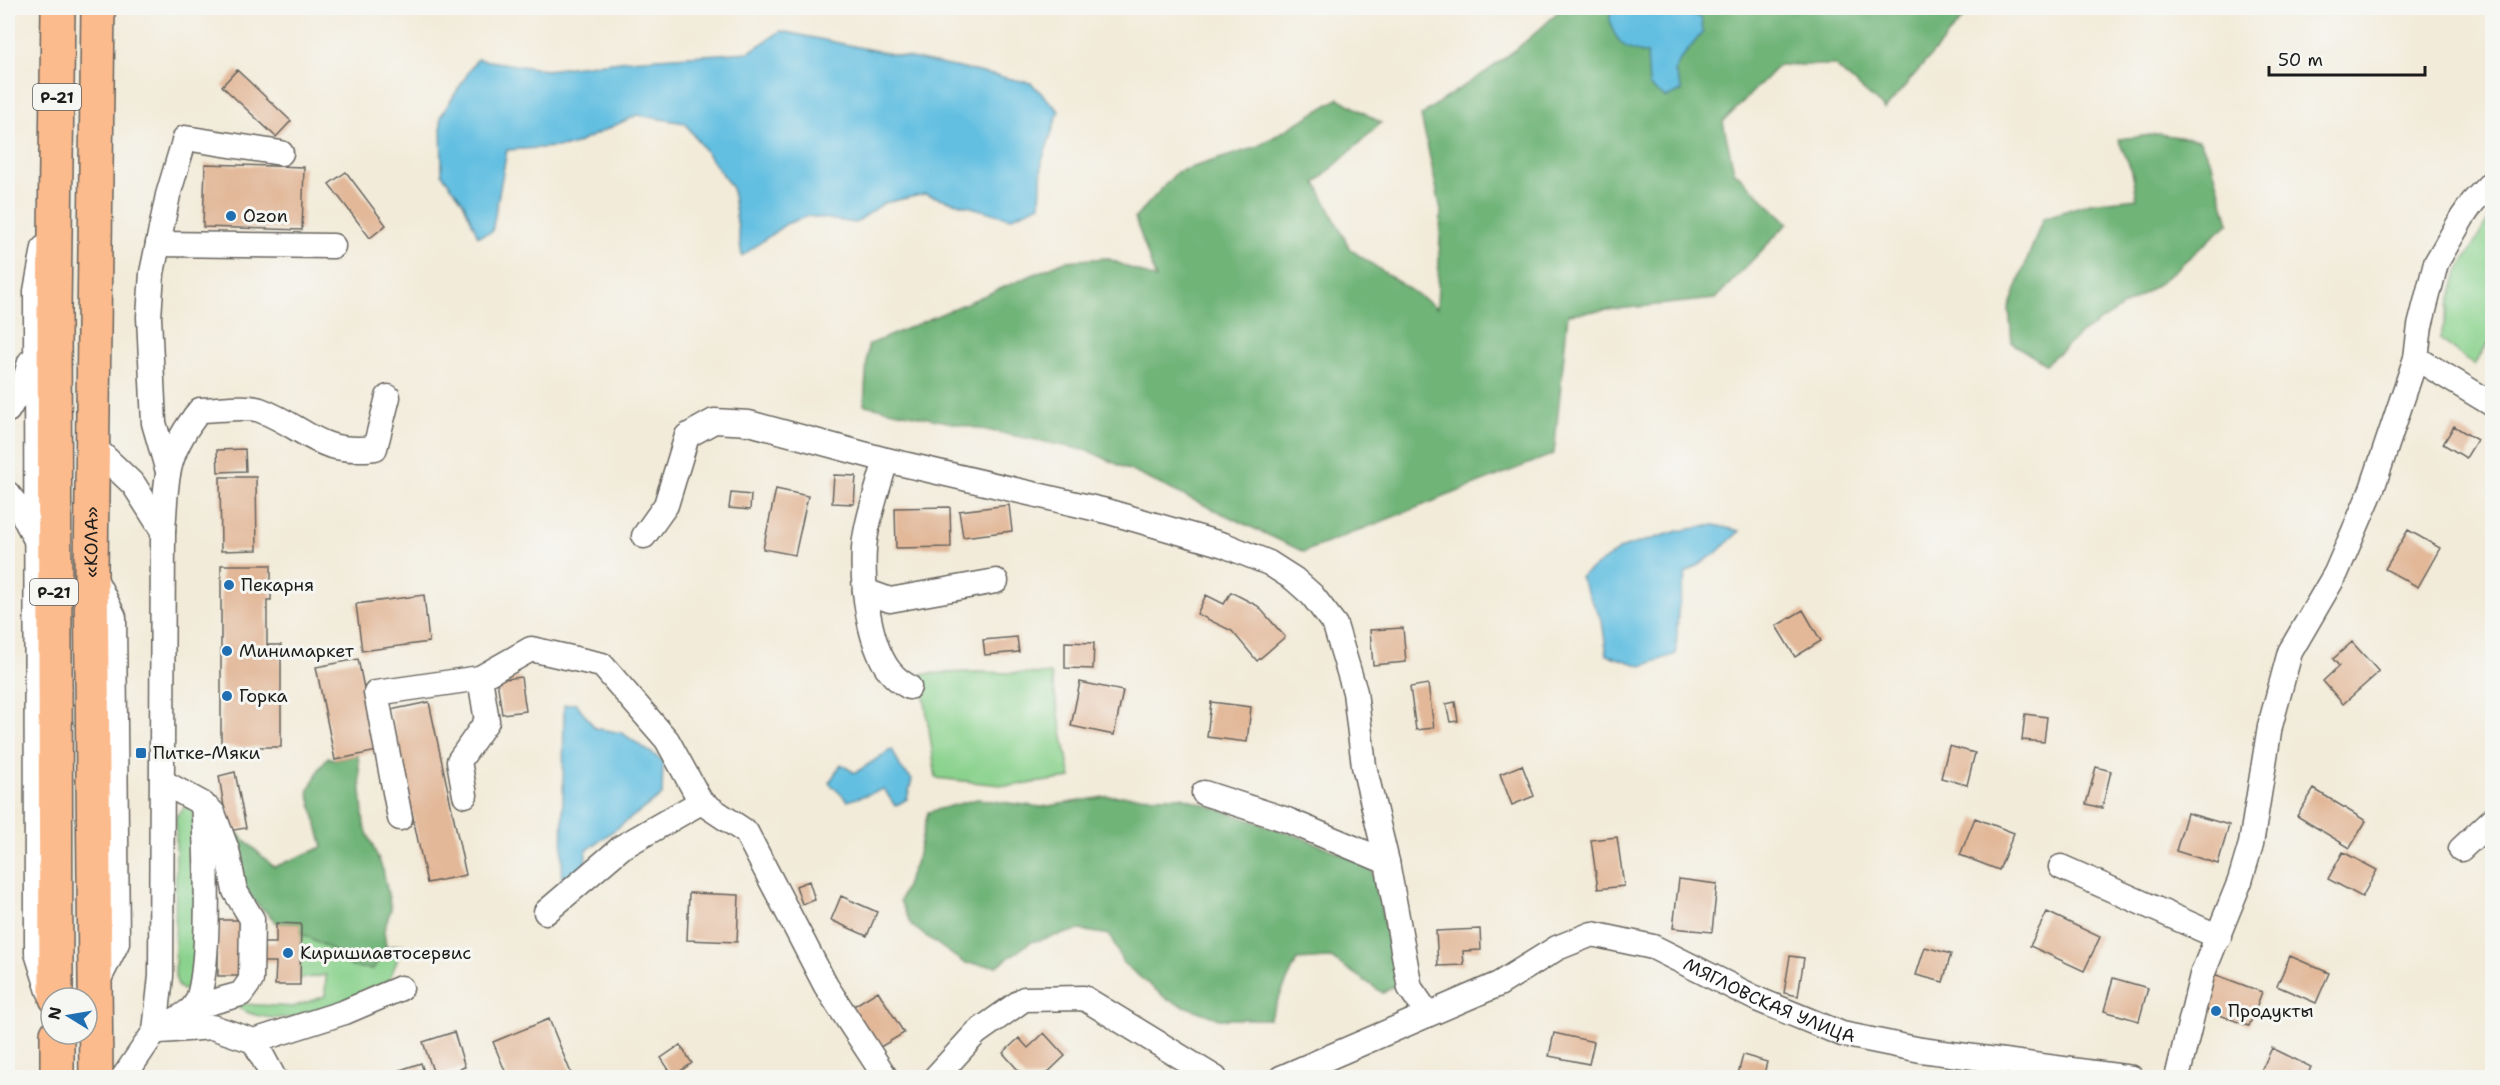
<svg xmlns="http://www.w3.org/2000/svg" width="2500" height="1085" viewBox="0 0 2500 1085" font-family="'Shantell Sans',sans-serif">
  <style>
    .green { fill: #8ad28d; stroke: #537754; stroke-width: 1.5 }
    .forest { fill: #6fb478; stroke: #46684a; stroke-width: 1.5 }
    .water { fill: #63bfe1; stroke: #406e7e; stroke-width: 1.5 }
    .building { fill: #e2b899 }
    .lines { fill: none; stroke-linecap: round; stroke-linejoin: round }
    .minor-casing { stroke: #67645e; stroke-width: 27 }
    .highway-casing { stroke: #67645e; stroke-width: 36 }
    .minor { stroke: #fff; stroke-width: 24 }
    .highway { stroke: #fbbb8d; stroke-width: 33 }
    .poi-dot { fill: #1f6fb2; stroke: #f6f6f2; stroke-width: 2 }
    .labels { text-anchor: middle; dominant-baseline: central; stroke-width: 6; stroke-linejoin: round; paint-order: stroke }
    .shield { fill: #f6f6f2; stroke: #5d5d5c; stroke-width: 1.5 }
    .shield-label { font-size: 16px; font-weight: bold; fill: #1c1c1c }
    .poi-label { font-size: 18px; fill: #1c1c1c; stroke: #f6f6f2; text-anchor: start }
    .street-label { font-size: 18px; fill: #1c1c1c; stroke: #f6f6f2 }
  </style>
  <rect width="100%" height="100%" fill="#f6f6f2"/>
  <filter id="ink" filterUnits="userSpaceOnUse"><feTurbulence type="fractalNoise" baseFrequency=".0167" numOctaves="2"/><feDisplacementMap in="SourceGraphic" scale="12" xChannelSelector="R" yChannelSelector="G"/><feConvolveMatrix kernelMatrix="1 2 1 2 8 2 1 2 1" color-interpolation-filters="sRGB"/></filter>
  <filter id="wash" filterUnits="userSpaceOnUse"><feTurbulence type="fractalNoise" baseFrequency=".008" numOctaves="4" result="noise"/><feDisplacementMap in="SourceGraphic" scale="24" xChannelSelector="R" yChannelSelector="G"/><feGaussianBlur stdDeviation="1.35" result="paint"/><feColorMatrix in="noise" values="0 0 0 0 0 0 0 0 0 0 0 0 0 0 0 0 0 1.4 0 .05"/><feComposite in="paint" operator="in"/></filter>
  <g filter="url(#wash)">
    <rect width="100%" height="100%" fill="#f2ebd9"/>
    <path class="green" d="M2492,213V338L2474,365L2440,339L2458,272Z
      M971,672L1051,674L1071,778L1010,786L936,778L921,674Z
      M184,807L194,809L197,969L191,988L183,990L178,986L175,976L176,817Z
      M301,933L340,954L352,967L373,969L386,947L403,945L389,981C342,1002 289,1035 238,1008L243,1004L293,1007L325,996L326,975L300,979Z"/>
    <path class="forest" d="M1562,8H1972L1885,109L1834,65H1779L1723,122L1734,171L1788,223L1715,299L1568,314L1554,454L1304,552L1089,451L864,405L868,345L1065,261L1107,258L1156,279L1135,218L1177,172L1257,147L1339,98L1381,123L1316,183L1350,249L1437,308L1441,210L1421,116C1442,98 1465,86 1487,71C1514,52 1539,31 1562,8Z
      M2159,134L2199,140L2212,164L2229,223L2160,283L2082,333L2045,364L2012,343L2009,308L2043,218L2090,203L2137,198L2132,171L2118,139Z
      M358,755L364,825L383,870L391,909L384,930L386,947L373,969L352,967L340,954L301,933L300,924L276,923C270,914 263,910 256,903C239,885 239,857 237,833L274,867L323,847L308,792L319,769L328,757L336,760Z
      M1110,796L1182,797L1303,838L1371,866L1398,984L1383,993L1331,958L1297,960L1269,1019H1219L1168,1000L1123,963L1110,935L1079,930L1031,942L997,966L964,963L912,926L900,901L917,858L928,812L977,799L1042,807Z"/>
    <path class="water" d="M1613,8H1655L1701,17L1703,32L1680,60L1675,72L1682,91L1666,98L1649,86L1647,54C1640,52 1629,51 1624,46C1614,36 1605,20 1613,8Z
      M781,31L1031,83L1059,111L1042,161L1040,205L1010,218L925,194L884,203L855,223L808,216L786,224L742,256L732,188L685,123L637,115L571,146L507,150L492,232L478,236L463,202L442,174L441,116L477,59L546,70L629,60L749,52Z
      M1714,525L1740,531L1715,554L1686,573L1678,610L1676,654L1642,666L1607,655L1602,621L1580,577L1622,548L1678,531Z
      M576,703L595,728L622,733L663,761L662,795L586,851L585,871L562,886L564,705Z
      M892,749L901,768L912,779L907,799L895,806L884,789L848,801L829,783L841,764L855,773Z"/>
    <g id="blocks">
      <path class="building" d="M237,70L291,121L276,137L222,86Z
        M205,164L304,167L302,230L203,227Z
        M346,172L386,225L370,238L329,184Z
        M2454,426L2477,440L2466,458L2443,444Z
        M245,449L246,471L218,472L217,450Z
        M834,475L856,476L854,504L832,503Z
        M220,477H256L257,550L221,551Z
        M776,489L808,496L795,555L763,549Z
        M731,493L751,495L750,510L729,508Z
        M1009,505L1012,531L963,537L959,511Z
        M950,507L951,547L896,548L895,508Z
        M2408,530L2440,548L2418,587L2385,569Z
        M221,565H271V600H267V645H281V747H221Z
        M1231,592L1258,606L1285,637L1257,661L1232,631L1197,614L1206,595L1224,604Z
        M424,595L429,642L362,651L356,604Z
        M1803,610L1821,641L1795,657L1776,626Z
        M1403,628L1406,662L1373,665L1370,630Z
        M1017,637L1019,652L985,655L983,640Z
        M1065,642L1094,643L1093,669L1065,668Z
        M2352,642L2379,672L2343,704L2323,681L2339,666L2333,659Z
        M358,659L377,751L335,760L316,667Z
        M521,677L526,711L502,714L497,680Z
        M1080,682L1123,691L1114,735L1071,726Z
        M1428,684L1434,728L1416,730L1410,687Z
        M429,702L466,875L427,883L390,710Z
        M1211,702L1251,707L1247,742L1207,737Z
        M1455,702L1458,721L1450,722L1446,704Z
        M2025,714L2047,717L2044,742L2022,740Z
        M1949,746L1975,753L1967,785L1941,778Z
        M1522,765L1534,796L1512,805L1500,774Z
        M2096,767L2111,771L2102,808L2086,804Z
        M235,772L246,828L228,831L219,776Z
        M2314,789L2366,821L2350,848L2297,816Z
        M2187,813L2229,825L2218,864L2176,851Z
        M1975,818L2014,833L1999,870L1960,855Z
        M1617,837L1624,886L1598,889L1591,840Z
        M2343,852L2377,870L2362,897L2328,879Z
        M1679,879L1717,884L1712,932L1673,928Z
        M809,881L815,900L802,904L796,886Z
        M689,893L739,895L737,942L687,940Z
        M841,896L877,912L867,936L831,920Z
        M2047,912L2100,937L2084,971L2030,946Z
        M218,920H243V943H276V923L301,924L300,985H275L276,962H242V976H218Z
        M1480,929L1481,950L1463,951L1464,965L1438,966L1436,931Z
        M1925,947L1951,954L1943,982L1916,975Z
        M1790,956L1804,958L1798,996L1784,993Z
        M2290,956L2329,973L2316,1003L2277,986Z
        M2214,974L2262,992L2249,1026L2201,1008Z
        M2113,978L2148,988L2139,1021L2104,1011Z
        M878,991L904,1033L877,1049L852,1007Z
        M549,1019L573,1078H508L493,1042Z
        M454,1032L465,1067L435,1077L423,1042Z
        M1044,1033L1065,1056L1042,1078H1025L1003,1053L1019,1038L1028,1048Z
        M1554,1033L1594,1042L1589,1064L1549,1056Z
        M680,1045L692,1063L673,1076L661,1058Z
        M2272,1048L2311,1067L2306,1078H2299L2288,1072L2285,1078H2258Z
        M1743,1055L1767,1062L1763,1078H1737Z
        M421,1063L426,1078H379V1077Z"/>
    </g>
  </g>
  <g filter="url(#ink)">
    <use href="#blocks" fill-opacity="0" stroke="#67645e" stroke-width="1.5"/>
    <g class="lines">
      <defs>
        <g id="minor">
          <path d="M158,244L333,246"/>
          <path d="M44,248L36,291L37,953L49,991"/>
          <path d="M2416,358L2492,404"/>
          <path d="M8,410L24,383L30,362"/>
          <path d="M93,446L134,485L163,531L161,976L155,1031L123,1078"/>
          <path d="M886,460C879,485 865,525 864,549C862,584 868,650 894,676C898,680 904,684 909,687"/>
          <path d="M167,468L154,423L149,317L152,273L168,195L185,138L281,153"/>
          <path d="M8,494L21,511L35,538"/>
          <path d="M163,531C167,477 164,455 200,410C215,410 247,405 260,410C307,428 317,455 375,448L388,397"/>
          <path d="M644,536L666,505L687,436L714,421L749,423L886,460L1106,511L1224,545L1269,563L1294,579L1312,595L1335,625L1355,692L1364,766L1387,862L1410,988L1428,1014"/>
          <path d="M94,577L114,617L117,943L97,983"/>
          <path d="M865,591L890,600L996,581"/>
          <path d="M1204,793L1287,820L1387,862"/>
          <path d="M465,795L459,761L487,721L480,678"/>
          <path d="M400,818L376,693L480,678L531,649L602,665L667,740L701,802L746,832L826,986L886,1078"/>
          <path d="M2461,849L2492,820"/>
          <path d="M2061,867L2219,937"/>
          <path d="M546,912L622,847L701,802"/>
          <path d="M194,1007L241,994L251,980L252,919L235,891L227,850L213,813L209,809"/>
          <path d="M155,1031C165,1025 188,1015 194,1006C213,982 206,839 203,804L163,782"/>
          <path d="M161,1031L212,1027L254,1041L274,1078"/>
          <path d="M254,1041L345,1012L401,988"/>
          <path d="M935,1078L976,1033L1024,999L1084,998L1215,1078"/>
          <path id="s1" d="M1281,1078L1499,984L1557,948L1592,934L1653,947L1759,1000L1842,1034L1921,1050L2132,1078"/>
          <path d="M2177,1078L2202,975L2240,881L2251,844L2270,726L2290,652L2336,573L2372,489L2416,358L2420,326L2436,263L2462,218L2473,202L2492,182"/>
        </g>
        <g id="highway">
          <path d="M56,998L54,310L58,8"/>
          <path d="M57,1034V1078"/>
          <path id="s2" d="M96,1078L91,572L98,8"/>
        </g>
      </defs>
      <use href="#minor" class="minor-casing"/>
      <use href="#highway" class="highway-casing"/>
      <use href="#minor" class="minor"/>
      <use href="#highway" class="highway"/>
    </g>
  </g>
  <g class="poi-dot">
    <circle cx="231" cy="216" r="6"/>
    <circle cx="229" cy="585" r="6"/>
    <circle cx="227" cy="651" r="6"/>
    <circle cx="227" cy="696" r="6"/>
    <rect x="135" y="747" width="12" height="12" rx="3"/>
    <circle cx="288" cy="953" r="6"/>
    <circle cx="2216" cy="1011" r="6"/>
  </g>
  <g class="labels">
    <g class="shield">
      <rect x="33" y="84" width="48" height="26" rx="4.5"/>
      <rect x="30" y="579" width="48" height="26" rx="4.5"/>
    </g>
    <g class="shield-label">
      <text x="57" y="97">Р-21</text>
      <text x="54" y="592">Р-21</text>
    </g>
    <g class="poi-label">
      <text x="243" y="216">Ozon</text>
      <text x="241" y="585">Пекарня</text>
      <text x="239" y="651">Минимаркет</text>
      <text x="239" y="696">Горка</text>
      <text x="153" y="753">Питке-Мяки</text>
      <text x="300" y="953">Киришиавтосервис</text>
      <text x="2228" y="1011">Продукты</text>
    </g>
    <g class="street-label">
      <text stroke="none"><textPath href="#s2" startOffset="536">«КОЛА»</textPath></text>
      <text stroke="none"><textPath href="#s1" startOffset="534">МЯГЛОВСКАЯ УЛИЦА</textPath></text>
    </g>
  </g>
  <rect width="2500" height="1085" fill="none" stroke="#f6f6f2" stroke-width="30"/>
  <g transform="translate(69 1016) rotate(281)"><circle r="28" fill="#f6f6f2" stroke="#9f9f9c" stroke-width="1.5"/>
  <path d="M0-4.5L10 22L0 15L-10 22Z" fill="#1f6fb2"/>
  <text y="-9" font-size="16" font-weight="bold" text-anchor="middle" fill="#1c1c1c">N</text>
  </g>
  <path d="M2269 66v9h156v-9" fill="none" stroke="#1c1c1c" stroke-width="3"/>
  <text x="2278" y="66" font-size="18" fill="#1c1c1c" stroke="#f6f6f2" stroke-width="4.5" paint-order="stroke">50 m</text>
</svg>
